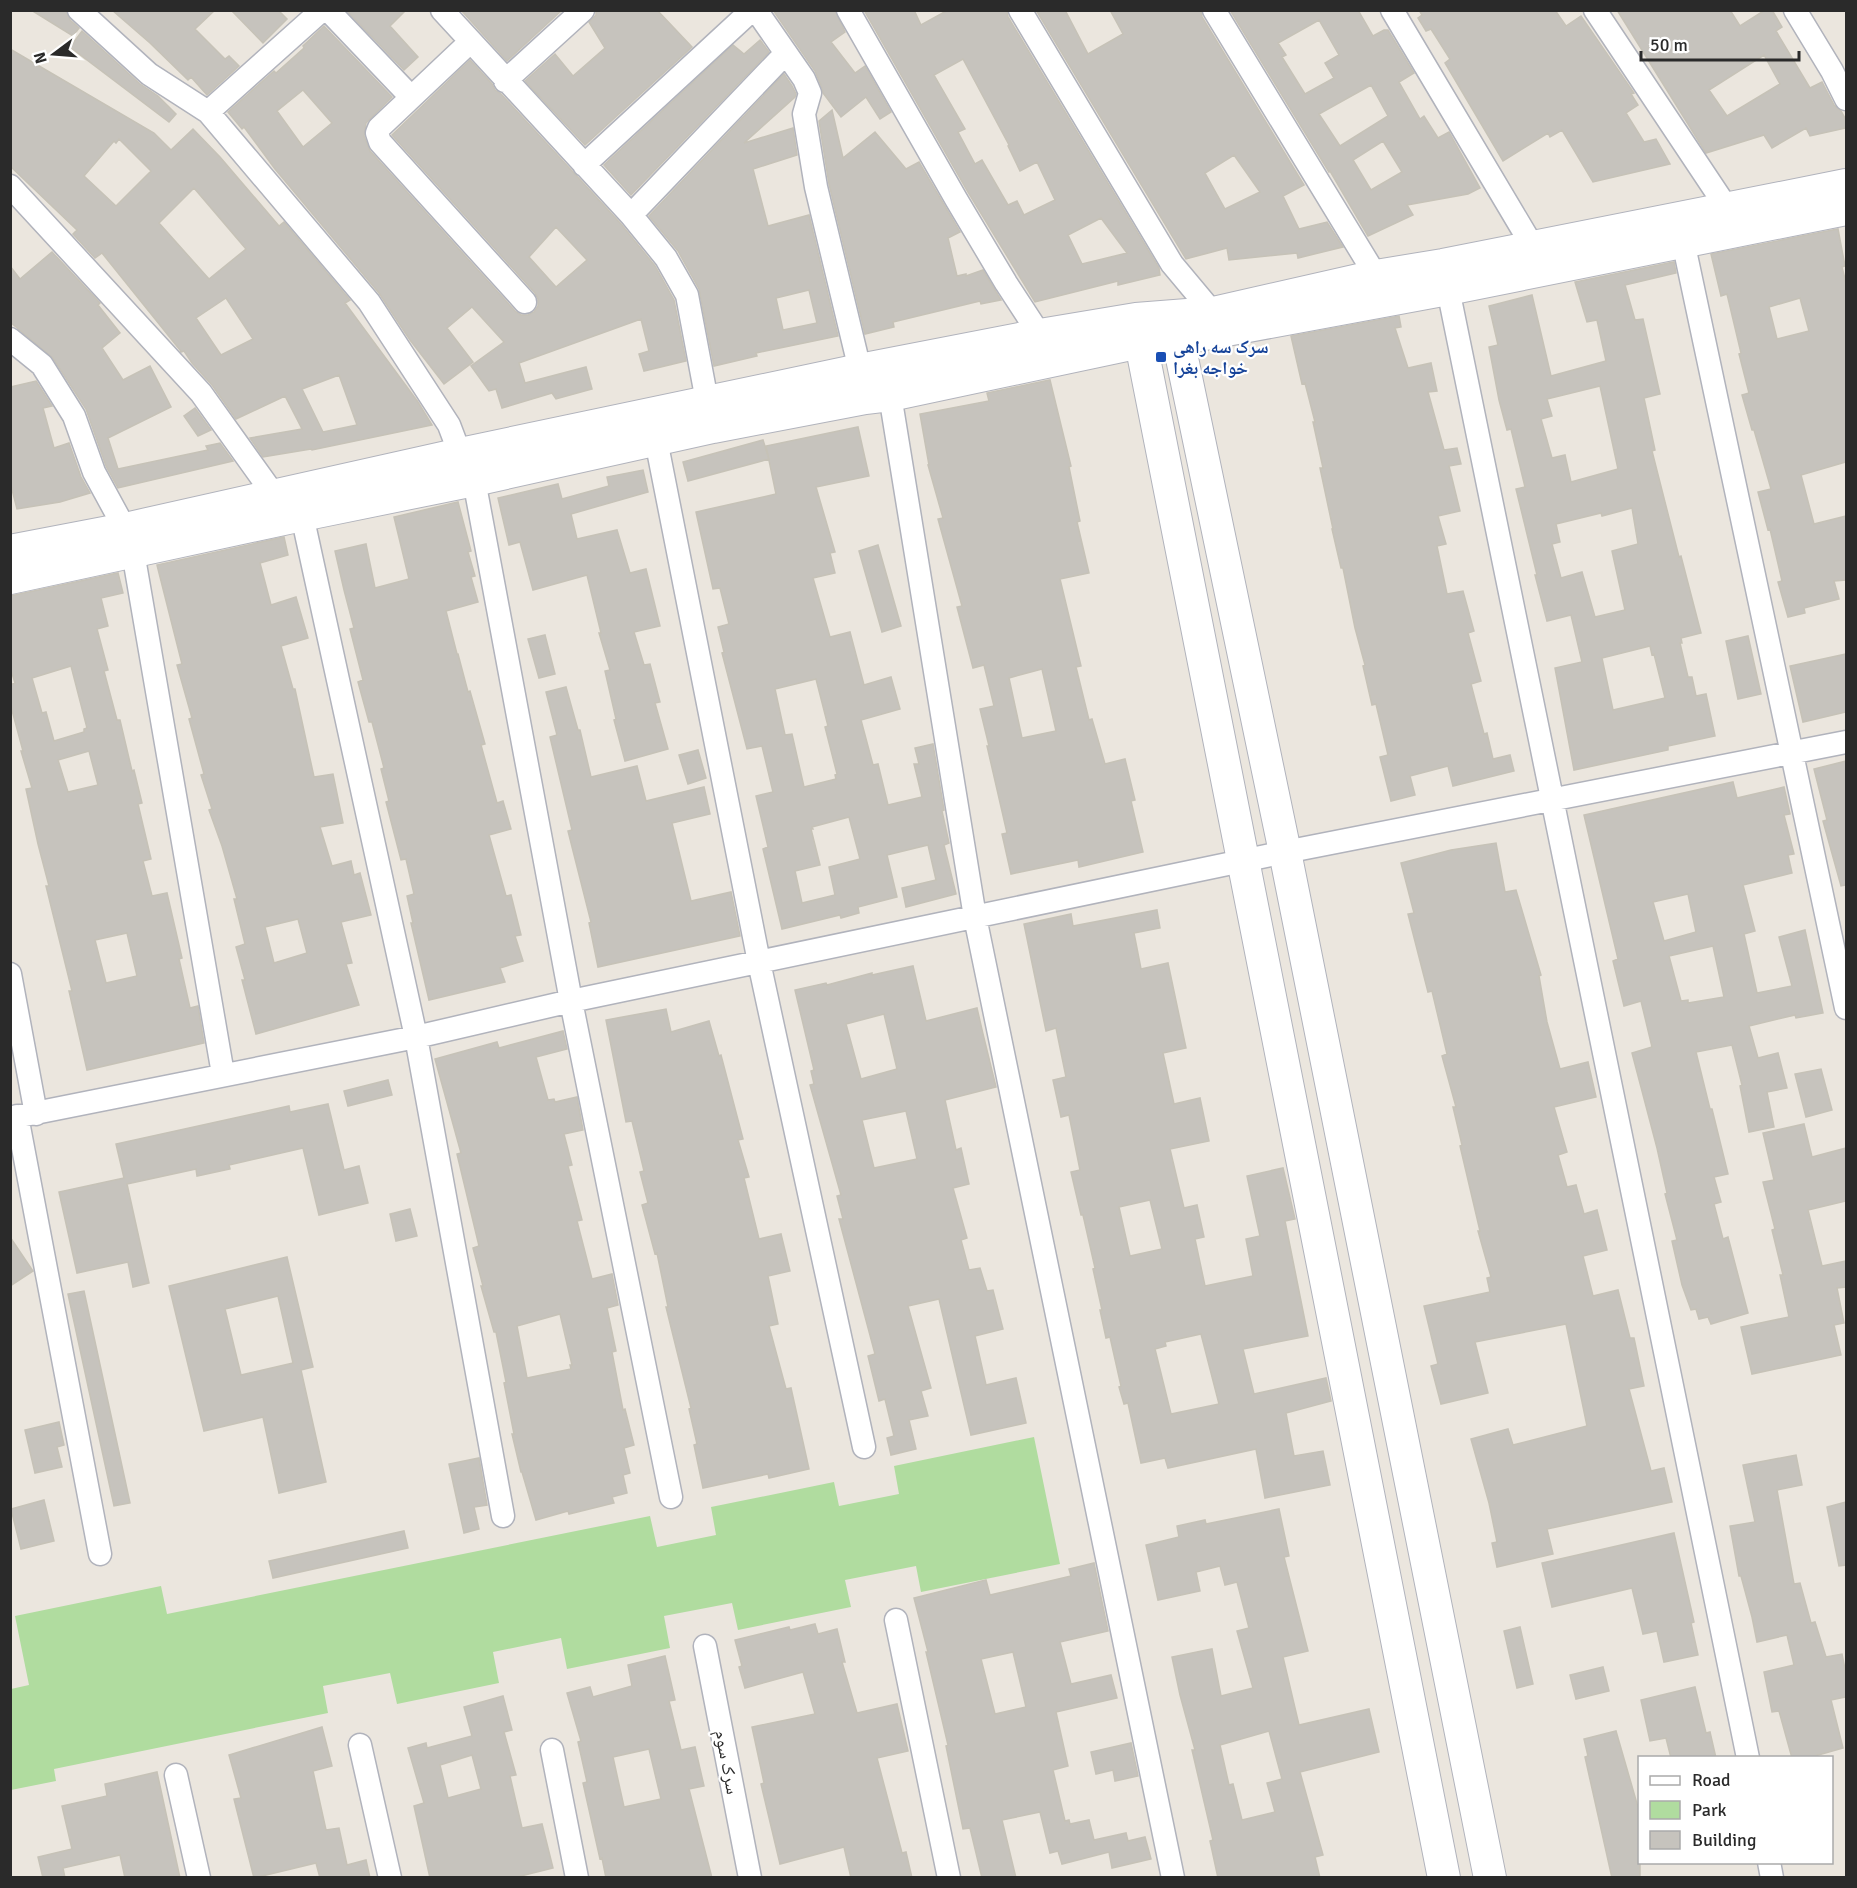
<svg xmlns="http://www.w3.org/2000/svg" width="1857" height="1888" viewBox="0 0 1857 1888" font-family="Signika,'Noto Naskh Arabic',sans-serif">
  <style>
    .green { fill: #b0dc9f }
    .building { fill: #c6c3bd; stroke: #c6c2b7; stroke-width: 1.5; fill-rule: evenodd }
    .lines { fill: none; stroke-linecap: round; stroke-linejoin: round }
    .street-casing { stroke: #b1b3bc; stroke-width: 25 }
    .secondary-casing { stroke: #b1b3bc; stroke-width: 34 }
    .street { stroke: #fff; stroke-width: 22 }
    .secondary { stroke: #fff; stroke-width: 32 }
    .transit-dot { fill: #1a4fb4; stroke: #fff; stroke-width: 2 }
    .labels { text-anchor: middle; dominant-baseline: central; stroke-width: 4.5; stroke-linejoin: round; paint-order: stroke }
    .transit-label { font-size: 18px; font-weight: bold; fill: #164399; stroke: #fff; text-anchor: start }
    .street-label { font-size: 18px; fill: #2a2a2a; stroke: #fff }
  </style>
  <rect width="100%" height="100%" fill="#ebe6de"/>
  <path class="green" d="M1034,1437L1060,1564L921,1592L916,1566L845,1580L851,1607L738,1630L732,1603L664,1616L670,1648L567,1669L561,1638L493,1652L499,1683L397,1704L390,1673L323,1686L328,1713L54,1769L56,1781L11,1790V1689L29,1685L15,1616L161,1586L167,1614L650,1516L657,1547L716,1535L711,1507L834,1482L839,1506L899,1494L894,1466Z"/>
  <path class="building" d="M31,10H66L70,20L79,28L73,36Z
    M112,10H215L195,29L225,59L229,56L239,66L207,95L191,77L188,80L150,43Z
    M231,10H278L287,19L263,43Z
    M350,10H406L390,26L418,57L404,70L348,12Z
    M461,10H562L507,61Z
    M596,10H657L692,47L585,145L525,81L555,54L573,76L605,48L589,22L596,15Z
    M773,10H835L845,32L831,42L855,73L865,66L891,112L880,119L866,97L841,117L823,93L822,88L815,71Z
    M864,10H914L921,25L948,10H1007L1008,17L1159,268L1160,275L1118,285V281L1035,302L968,192ZM963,59L1009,145L1008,146L1020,171L1037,162L1055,200L1024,215L1017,201L1008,205L982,160L975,164L958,132L965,129L934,75ZM1101,218L1127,253L1082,264L1068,235Z
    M1036,10H1065L1088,54L1123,34L1110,10H1201L1202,17L1304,185L1283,196L1299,229L1327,222L1343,247L1298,258L1297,253L1229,260L1227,248L1186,259ZM1234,155L1260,192L1225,209L1205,173Z
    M1230,10H1358L1373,36L1384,30H1388L1414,73L1399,82L1420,119L1424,116L1438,138L1449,132L1480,188L1468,194L1407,205L1413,215L1368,236L1330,171L1329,172ZM1319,20L1339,55L1325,63L1334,78L1305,94L1282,57L1286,55L1278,43ZM1371,85L1388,116L1340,146L1319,114ZM1383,141L1402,172L1371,190L1353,160Z
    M1419,10H1555L1566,26L1581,16L1634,93L1631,94L1638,105L1626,113L1644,142L1656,139L1670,164L1593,182L1562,130L1550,137L1548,133L1503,161L1445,63L1450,59L1431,29L1426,31L1418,18L1422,15Z
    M1617,10H1730L1740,26L1765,10H1772L1782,27L1776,31L1810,88L1822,82L1834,105L1841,111L1846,120V128L1810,136L1806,128L1772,148L1764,135L1706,153ZM1764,55L1780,84L1727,116L1709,90Z
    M324,26L392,97L366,123L364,136L370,151L515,311L521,315H528L534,312L538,306V299L535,293L392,135L470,60L492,84L495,90L501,94L621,224L655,266L674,300L686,361L644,371L639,354L649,351L641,319L519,363L525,383L586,367L592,389L556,399L552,393L502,408L496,389L489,391L471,366L504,342L472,307L447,328L473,362L444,384L410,340L379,293L275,169L244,127L242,129L228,112L274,71L276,73L304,48L303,46ZM303,90L332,123L303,147L277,111ZM556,227L587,260L556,287L529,257Z
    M82,31L140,84L158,96L176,114L169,122L70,47Z
    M760,40L769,52L631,195L604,165L733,45L744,54Z
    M10,49L154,133L171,150L193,129L220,157L279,226L284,222L350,300L345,303L418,402L432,425L312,450L311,449L263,457L250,438L302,429L285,396L236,419L212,385L192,363L184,351L181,352L180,350L102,253L95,258L73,234L77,230L10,166ZM119,139L151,171L116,206L84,176L114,141L116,143ZM194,188L246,249L209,279L159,223ZM226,298L253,339L221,355L196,318ZM339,375L357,425L323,432L302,389Z
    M784,74L792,86L796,94L795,97L744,143L793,128L797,155L753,169L768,226L809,215L838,336L756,353L757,356L714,366L699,289L678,251L649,216ZM809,290L817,323L783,330L776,298Z
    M832,110L843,158L875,132L906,169L919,162L960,232L948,238L957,276L966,274V276L983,270L1001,300L981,304L980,301L893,322L894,327L865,334L829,184L819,121Z
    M1838,229L1845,266L1842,267L1846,283V462L1801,475L1814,524L1846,516V580L1834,581L1839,599L1804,608L1805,613L1788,617L1778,582L1782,581L1770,529L1768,530L1758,492L1771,489L1754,430H1752L1742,395L1749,393L1739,354L1741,353L1727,294L1721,296L1711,254ZM1800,298L1809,331L1777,339L1769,307Z
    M52,252L100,303L98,305L120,333L102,348L123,380L150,366L171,407L108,438L118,469L208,450L206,446L220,443L233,461L118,488L106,466L86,409L53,358L10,322V266L20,279Z
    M1674,262L1676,273L1625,285L1635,320L1643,319L1660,394L1644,398L1655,450L1652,451L1679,557L1681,556L1701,633L1681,638L1682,643H1680L1688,677H1692L1696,696L1706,694L1715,736L1668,746V750L1574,770L1555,668L1582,662L1571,615L1547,621L1535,575H1537L1516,489L1525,487L1511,429L1507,430L1499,400L1489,347L1498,345L1489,306L1532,295L1551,376L1606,361L1597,320L1587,322L1575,282ZM1600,386L1618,469L1571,482L1565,455L1552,458L1541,419L1552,416L1547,399ZM1632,508L1638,544L1612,551L1625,610L1595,617L1582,572L1561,578L1552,544L1560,542L1556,524L1601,513L1602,516ZM1650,646L1652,655L1654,654L1665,698L1613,710L1602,658Z
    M1399,316L1401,327L1395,328L1408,368L1431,363L1437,391L1428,392L1444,450L1457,448L1461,464L1449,466L1460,511L1438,516L1446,544L1437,546L1447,594L1463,591L1474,631L1468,633L1481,681L1471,684L1484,734L1487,733L1493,759L1510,755L1514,771L1453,786L1448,766L1410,776L1415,795L1391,801L1380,757L1388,755L1376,704L1372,705L1363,666L1365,665L1355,628L1343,568H1341L1332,529H1333L1320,468H1323L1313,422H1315L1305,383L1302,384L1291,336Z
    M1050,380L1071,466L1069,467L1080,521L1077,522L1089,573L1060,579L1081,666L1076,667L1089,720L1092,719L1105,764L1125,759L1135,800L1131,801L1143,852L1079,867L1078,860L1011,874L1002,834L1007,833L987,746H989L980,709L994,706L984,665L973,668L957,607L962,606L938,519L943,518L928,465H929L920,414L989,401L987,393ZM1042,669L1056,731L1022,738L1009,678Z
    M36,381L52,406L43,408L54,448L69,443L81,477L90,493L60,502L17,509L10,482V387Z
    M195,408L211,430L198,436L184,416Z
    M858,427L869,476L816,487L835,552L830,553L835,573L813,578L830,637L850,632L864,685L891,677L900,709L861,720L873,765L878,764L888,805L922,797L914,764H919L915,748L933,744L944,810L942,811L949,843L944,845L956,894L906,907L902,888L936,880L928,845L887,855L897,897L858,907L859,913L841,918L840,915L782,929L763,849L768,847L756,796L773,792L762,746L747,749L722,653L724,652L718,627L729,624L720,588L713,589L696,512L776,494L766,446ZM816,679L828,726L825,727L837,774L835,775L836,779L804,787L792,734L785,735L775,689ZM849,817L860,859L829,867L835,895L802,903L795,871L820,865L811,829H813L812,827Z
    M763,440L769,459L688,481L683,462Z
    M643,470L648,492L571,514L577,539L617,530L630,573L646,569L660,626L634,632L644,665L650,664L660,702L655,703L668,749L625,761L614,720L616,719L605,671L610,670L599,633H601L587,575L533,590L520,542L509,545L498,498L558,484L562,499L609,486L607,477Z
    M458,502L471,551L468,552L475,576L471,577L478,602L446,611L457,654H458L468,692L470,691L485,744L481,745L497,803L503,801L511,829L489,835L506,896L511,895L521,935L515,936L523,961L500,968L505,982L429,1000L411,923H413L407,896L414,894L406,859L401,860L386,802L389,801L381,769L384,768L372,722H369L358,682L363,680L350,629L354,628L344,590L335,551L366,544L375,588L409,579L394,517Z
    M284,537L288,555L260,563L271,605L296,597L308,638L281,646L293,689H295L314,777L333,774L343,823L320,827L332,866L351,861L354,875L360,873L371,915L341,922L352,963L346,964L359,1005L256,1034L242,980H245L236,947L245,944L234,899H237L222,846L209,810L212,809L201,775L204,774L189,719L192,718L177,665L182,664L157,565ZM298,919L307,953L274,963L265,927Z
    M878,545L901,626L882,632L859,551Z
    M118,573L123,593L101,598L108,626L97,629L108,670L104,671L117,720H120L132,771L134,770L142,803L138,804L151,859L143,861L152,896L167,893L182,958L179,959L190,1008L198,1006L204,1043L87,1070L69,991H72L46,886H49L38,844L26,789L32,788L21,751H23L10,703V685L15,683L10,667V596ZM71,666L87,728L84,729V732L54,741L46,712L42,713L32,678ZM89,751L98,785L68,792L58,760ZM127,933L137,976L106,983L95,940Z
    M545,635L555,674L539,678L528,639Z
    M1748,636L1761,694L1738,699L1726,641Z
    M1846,654V712L1803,722L1790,666Z
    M566,687L578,730H580L591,777L637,766L646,801L704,787L710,814L672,823L691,901L731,892L740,936L598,967L589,923L591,922L568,831L572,830L550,737L557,735L546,692Z
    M698,750L706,778L688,784L679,755Z
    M1846,761V885L1841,886L1823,821L1827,820L1814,769Z
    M1733,782L1737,798L1784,787L1790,814L1784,815L1794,854L1788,855L1792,873L1743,885L1755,931L1744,934L1757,993L1792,986L1779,937L1805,930L1823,1013L1796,1018L1795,1015L1749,1026L1758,1058L1778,1053L1787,1088L1767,1092L1774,1127L1749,1132L1740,1086L1742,1085L1732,1045L1696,1052L1710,1109H1712L1728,1174L1714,1177L1721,1202L1714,1204L1723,1239L1728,1237L1748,1313L1711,1324L1708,1317L1699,1319L1696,1309L1691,1310L1682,1285L1672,1241L1677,1240L1665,1194L1667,1193L1657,1148L1632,1053L1652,1047L1641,1001L1624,1006L1613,961L1618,959L1584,815ZM1688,894L1696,932L1664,941L1653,902ZM1713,946L1724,997L1688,1003V1000L1681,1001L1669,956Z
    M1496,843L1505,892L1516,890L1541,975L1539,976L1547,1022L1560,1069L1588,1062L1596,1097L1554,1107L1567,1152L1558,1155L1567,1187L1576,1185L1584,1214L1597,1210L1607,1250L1583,1256L1593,1296L1618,1290L1630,1338H1634L1644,1386L1629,1389L1651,1471L1664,1468L1672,1502L1547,1529L1553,1554L1497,1567L1492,1543L1497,1542L1489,1503L1471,1439L1508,1429L1513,1445L1587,1426L1566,1324L1475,1342L1488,1393L1441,1404L1431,1366L1438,1364L1424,1306L1490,1292L1487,1278L1491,1277L1478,1231H1480L1460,1146L1462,1145L1453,1107H1456L1442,1056L1447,1054L1432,991L1428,992L1408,914L1414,913L1401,863L1451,850Z
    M1157,910L1160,928L1134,933L1141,969L1168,963L1186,1048L1163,1053L1174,1104L1200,1098L1209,1141L1170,1149L1184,1208L1197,1205L1204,1237L1195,1239L1205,1286L1253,1276L1246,1239L1260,1236L1247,1176L1283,1168L1295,1219L1285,1221L1308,1336L1243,1349L1254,1394L1326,1378L1331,1401L1286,1413L1294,1456L1323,1451L1330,1485L1265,1498L1256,1449L1168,1468L1165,1458L1141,1463L1128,1403L1124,1404L1119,1387L1121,1386L1110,1337L1106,1338L1100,1310H1102L1093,1269L1095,1268L1083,1215H1081L1071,1172L1080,1170L1069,1115L1061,1117L1053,1080L1066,1077L1056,1028L1046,1031L1024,924L1071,914L1073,926ZM1150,1200L1162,1249L1130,1256L1119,1207ZM1201,1334L1219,1404L1171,1414L1155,1349L1166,1346L1165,1342Z
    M913,966L926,1021L977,1008L983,1034L996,1087L945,1100L956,1150L961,1148L969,1184L953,1188L967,1238L961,1240L969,1270L980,1268L987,1291L993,1290L1003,1329L975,1336L986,1385L1016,1378L1026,1423L971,1435L939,1299L908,1306L931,1388L921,1391L928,1416L909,1420L916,1449L891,1455L887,1438L894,1436L885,1399L879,1401L868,1356L875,1354L839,1219H843L837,1196L841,1195L810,1085L814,1084L811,1071L814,1070L795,990L826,983L827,985L872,973V975ZM884,1014L897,1069L861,1079L846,1024ZM906,1111L917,1159L874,1168L862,1120Z
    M666,1009L671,1032L709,1021L719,1056L721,1055L743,1139L738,1140L749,1177L744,1178L759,1239L781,1234L790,1271L768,1276L778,1324L769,1326L786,1389L791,1388L809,1469L769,1478L768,1474L703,1488L694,1445L697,1444L689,1409L691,1408L666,1307H668L657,1253L655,1254L642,1205L648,1203L640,1172L644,1171L632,1121L626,1122L606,1020Z
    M563,1031L567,1049L536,1057L548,1100L554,1099L555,1102L577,1097L583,1130L564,1134L572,1165L568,1166L582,1220L577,1221L592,1279L612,1274L618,1305L607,1308L616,1351L612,1352L623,1410L625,1409L634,1445L624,1448L630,1473L623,1475L627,1493L612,1497L614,1503L569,1514L568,1511L536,1520L522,1472H521L512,1434H514L504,1383L506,1382L496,1332H494L481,1286H483L473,1248L479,1246L457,1154L461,1153L435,1059L497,1042L499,1048ZM560,1314L572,1365H570L571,1369L527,1378L517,1326Z
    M1821,1069L1832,1110L1806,1117L1795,1074Z
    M388,1080L392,1095L348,1106L344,1091Z
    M328,1104L344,1170L359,1166L368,1203L319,1215L303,1148L229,1165L230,1169L197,1176L196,1169L127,1184L149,1283L133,1287L128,1262L77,1273L59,1192L124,1178L116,1144L289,1106L290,1112Z
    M1804,1124L1812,1157L1846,1148V1201L1808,1210L1822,1266L1846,1261V1287L1837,1288L1844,1323L1834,1325L1841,1355L1752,1374L1741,1327L1789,1317L1780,1275H1783L1772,1230L1775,1229L1763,1182L1774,1180L1763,1133Z
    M410,1209L417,1236L396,1241L390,1214Z
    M10,1237L33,1271L10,1286Z
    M287,1257L313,1367L301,1370L326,1482L279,1493L263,1417L204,1431L169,1286ZM278,1296L293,1363L241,1375L225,1309Z
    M84,1291L130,1503L114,1506L68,1294Z
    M59,1422L64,1445L57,1447L62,1467L35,1473L25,1430Z
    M1796,1455L1802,1485L1777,1490L1794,1584L1800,1583L1811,1623L1815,1622L1826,1657L1842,1654L1846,1674V1697L1831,1700L1843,1748L1808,1758H1792L1779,1711L1772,1712L1764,1672L1794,1665L1787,1635L1757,1642L1752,1617L1741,1576H1739L1730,1526L1755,1522L1743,1465Z
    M479,1458L487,1505L474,1507L479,1529L464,1533L449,1464Z
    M44,1500L54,1541L21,1549L11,1509Z
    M1846,1502V1565L1839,1566L1827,1507Z
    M1279,1509L1289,1556L1284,1557L1308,1651L1283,1657L1299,1725L1369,1709L1379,1752L1300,1772L1323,1855L1315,1857L1320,1878H1218L1210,1841L1213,1840L1192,1750H1195L1180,1695L1172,1657L1212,1649L1221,1696L1253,1688L1237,1631L1249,1628L1237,1582L1225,1585L1220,1566L1196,1572L1200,1591L1158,1600L1146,1545L1179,1537L1177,1526L1205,1520L1206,1524ZM1269,1731L1282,1779L1267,1783L1275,1812L1242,1820L1233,1784L1229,1785L1220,1745Z
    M404,1531L408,1548L273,1578L269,1561Z
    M1674,1533L1694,1622L1691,1623L1698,1655L1664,1662L1657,1631L1643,1634L1632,1588L1552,1607L1542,1563Z
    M1094,1563L1108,1631L1060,1642L1071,1684L1111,1675L1117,1698L1056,1712L1068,1766L1053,1770L1065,1821L1069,1820L1070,1824L1089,1820L1094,1840L1126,1833L1128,1841L1145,1837L1151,1859L1112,1868L1109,1852L1062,1864L1058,1851L1050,1853L1040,1812L1002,1820L1016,1878H982L970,1828L963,1829L946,1746L948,1745L926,1652H928L914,1598L986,1580L990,1595L1071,1576L1069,1569ZM1013,1652L1026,1707L995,1714L981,1659Z
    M815,1624L818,1634L837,1629L845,1662H842L857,1713L897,1704L908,1751L877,1758L902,1853L906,1852L912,1878H851L844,1847L780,1864L761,1784L764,1783L752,1727L815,1714L803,1672L745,1688L739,1667L742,1666L735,1640L789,1627L790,1630Z
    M1520,1627L1533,1684L1517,1688L1504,1631Z
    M665,1656L675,1700L669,1701L681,1750L695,1747L704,1786L689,1789L712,1878H606L602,1858L600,1859L583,1783L587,1782L578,1742L581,1741L567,1693L590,1687L593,1697L632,1686L628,1665ZM649,1749L661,1799L624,1807L613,1757Z
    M1603,1667L1609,1691L1576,1699L1570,1675Z
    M1695,1687L1706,1733L1710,1732L1716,1758H1671L1666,1738L1650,1741L1641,1700Z
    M503,1696L512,1730L504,1732L516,1775L510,1776L522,1828L542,1824L553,1868L513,1878H430L414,1806L424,1803L408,1748L426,1743L427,1748L472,1736L464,1707ZM472,1755L481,1789L448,1798L440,1765Z
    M322,1727L332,1766L313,1771L326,1830L339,1828L347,1865L366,1860L370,1878H320L316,1863L254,1878L234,1799L241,1798L229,1755Z
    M1616,1731L1640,1814V1878H1612L1585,1757L1588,1756L1584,1739Z
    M1131,1743L1138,1776L1115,1781L1113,1770L1096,1774L1091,1752Z
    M157,1772L180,1878H125L120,1855L63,1868L65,1878H43L38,1857L72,1849L62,1806L107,1796L105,1784Z"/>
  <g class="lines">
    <defs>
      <path id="street" d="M79,10L149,74L208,112L369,302L449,425L460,454
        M328,10L411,97
        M442,10L631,215L666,258L687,295L707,401
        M756,10L804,79L810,93L804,114L816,187L860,370
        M848,10L956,199L1006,283L1040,335
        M1020,10L1172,264L1213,313
        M1214,10L1376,276
        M1392,10L1533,247
        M1595,10L1727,208
        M1795,10L1832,71L1846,99
        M470,42L379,128L377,133L380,142L525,302
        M505,81L583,10
        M208,112L322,10
        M584,165L752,10
        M10,186L201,393L274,495
        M631,215L786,53
        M1683,241L1846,1008
        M1448,289L1748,1758
        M10,339L42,365L74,416L94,472L125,529
        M890,395L975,917L1173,1878
        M656,440L759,962L864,1447
        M474,480L571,1001L671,1497
        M302,515L416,1037L503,1516
        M133,552L223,1074
        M10,974L36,1114
        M17,1116L100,1554
        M10,1118L416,1037L571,1001L1285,852L1846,742
        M896,1620L949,1878
        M705,1646L750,1878
        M360,1745L390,1878
        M552,1750L577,1878
        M176,1775L199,1878
        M1769,1862L1772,1878"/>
      <path id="secondary" d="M1174,320L1285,852L1490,1878
        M1137,323L1444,1878
        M10,551L125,529L460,454L860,370L1040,335L1136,319L1213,313L1376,276L1443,265L1846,185
        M10,578L302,515L474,480L713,427L865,398L890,395L1140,342L1178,339L1448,289L1846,209"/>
    </defs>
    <use href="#street" class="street-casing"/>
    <use href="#secondary" class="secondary-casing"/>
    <use href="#street" class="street"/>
    <use href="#secondary" class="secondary"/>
  </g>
  <rect class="transit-dot" x="1155" y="351" width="12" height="12" rx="3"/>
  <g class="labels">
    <g class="transit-label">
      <text x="1173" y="347">سرک سه راهی<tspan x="1173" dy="21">خواجه بغرا</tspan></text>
    </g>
    <g class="street-label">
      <text transform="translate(727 1762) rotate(79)">سرک سوم</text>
    </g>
  </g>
  <rect width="1857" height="1888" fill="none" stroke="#2a2a2a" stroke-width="24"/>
  <rect x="1638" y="1756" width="195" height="108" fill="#ffffff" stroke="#aaaaaa" stroke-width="1.5"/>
  <rect x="1650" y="1776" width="30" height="9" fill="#ffffff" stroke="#aaaaaa" stroke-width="1.5"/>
  <text x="1692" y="1786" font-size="18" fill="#2a2a2a">Road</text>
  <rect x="1650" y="1801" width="30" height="18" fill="#b0dc9f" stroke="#aaaaaa" stroke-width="1.5"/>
  <text x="1692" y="1816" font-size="18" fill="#2a2a2a">Park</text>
  <rect x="1650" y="1831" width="30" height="18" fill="#c6c3bd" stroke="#aaaaaa" stroke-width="1.5"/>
  <text x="1692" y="1846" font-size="18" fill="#2a2a2a">Building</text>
  <g transform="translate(54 54) rotate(254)" stroke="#ffffff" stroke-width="4.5" paint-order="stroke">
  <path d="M0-4.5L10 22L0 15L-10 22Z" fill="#2a2a2a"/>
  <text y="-9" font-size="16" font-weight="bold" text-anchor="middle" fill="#2a2a2a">N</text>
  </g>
  <path d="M1641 51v9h158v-9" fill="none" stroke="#2a2a2a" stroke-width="3"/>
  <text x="1650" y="51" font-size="18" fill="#2a2a2a" stroke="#ffffff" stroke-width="4.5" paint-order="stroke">50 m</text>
</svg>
